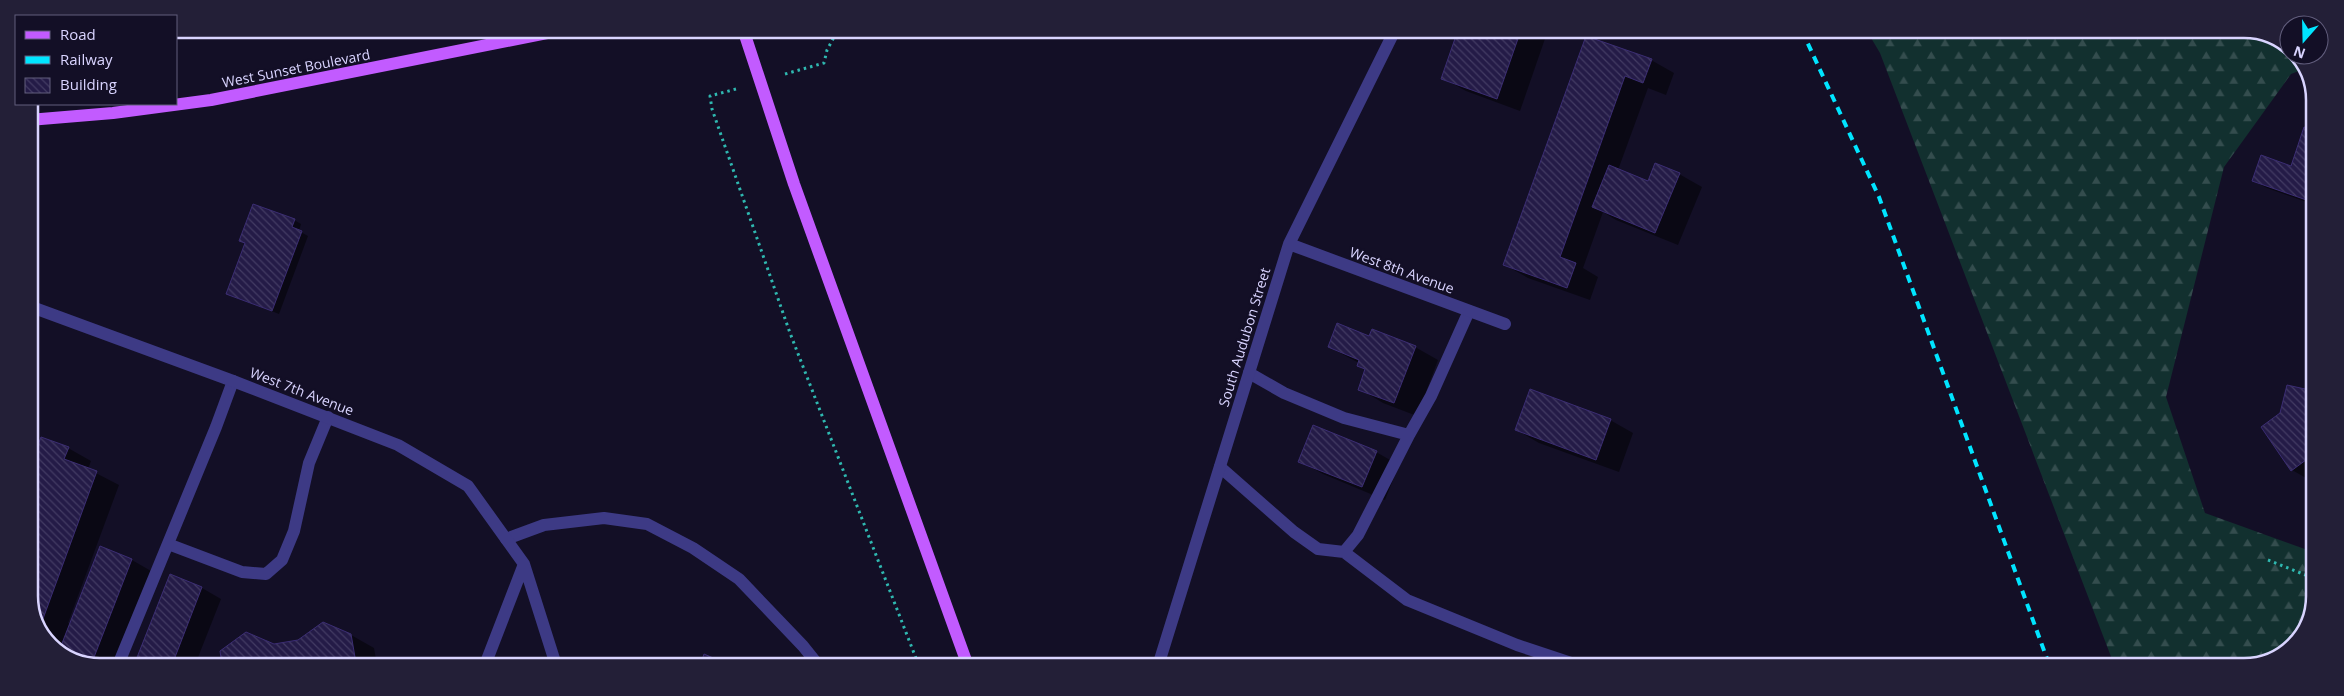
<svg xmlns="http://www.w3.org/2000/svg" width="2344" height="696" viewBox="0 0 2344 696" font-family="'Open Sans',sans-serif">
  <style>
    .forest { fill: url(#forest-firs) }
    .shadow { fill: #0007 }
    .building { fill: url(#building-back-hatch); stroke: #3b2d73 }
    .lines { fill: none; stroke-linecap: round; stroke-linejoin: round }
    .path { stroke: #2fb8b0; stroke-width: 3; stroke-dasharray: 2.5 4; stroke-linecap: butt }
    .lane { stroke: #3d3a85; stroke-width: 12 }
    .street { stroke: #3d3a85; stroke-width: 12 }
    .primary { stroke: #c25bff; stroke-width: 12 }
    .rail { stroke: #00e5ff; stroke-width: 4; stroke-dasharray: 8 6; stroke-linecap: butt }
    .labels { text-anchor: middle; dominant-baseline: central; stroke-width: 4.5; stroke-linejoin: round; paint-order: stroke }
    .street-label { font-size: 14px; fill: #d9d4ff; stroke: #130f26 }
    .rim { fill: none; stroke: #d9d4ff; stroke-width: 2.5 }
  </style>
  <defs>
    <pattern id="forest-firs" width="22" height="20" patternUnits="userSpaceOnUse" patternTransform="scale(1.25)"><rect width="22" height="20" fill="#12302f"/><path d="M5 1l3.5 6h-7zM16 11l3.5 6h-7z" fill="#344d4e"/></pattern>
    <pattern id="building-back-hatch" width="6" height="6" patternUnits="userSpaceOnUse" patternTransform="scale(1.25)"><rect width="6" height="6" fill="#241b47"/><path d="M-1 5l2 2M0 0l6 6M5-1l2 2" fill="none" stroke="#433b63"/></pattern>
  </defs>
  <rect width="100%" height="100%" fill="#130f26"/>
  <path class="forest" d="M1867,31H2262L2289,48V55H2299L2304,69L2291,74L2224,167L2166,397L2205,513L2313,552V614L2288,652L2245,667H2115L1880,53Z"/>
  <path class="shadow" d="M1460,30H1548L1520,111L1466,91L1443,78Z
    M1587,38L1651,60L1674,73L1666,95L1648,88L1618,170L1649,183L1679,174L1702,187L1678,245L1616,220L1603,212L1583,268L1598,277L1590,300L1528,278L1505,265Z
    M2315,132V205L2267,188L2253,181L2292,167Z
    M294,220L301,224L299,231L308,236L279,314L227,293Z
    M1369,338L1415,347L1438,360L1417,416L1383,403L1360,389L1366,370L1359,366V363L1329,347Z
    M2314,392V472L2306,478L2292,470Z
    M1610,420L1633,433L1619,472L1539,443L1517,430Z
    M42,439L68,448L91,461L88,469L119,485L68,623L71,624L101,548L132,560L151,571L114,665H82L46,643L29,601V474Z
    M1376,452L1399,465L1385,500L1323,474L1300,461Z
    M170,576L202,588L221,599L195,665H136Z
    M351,635L374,648L377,665H223L222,652Z"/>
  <path class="building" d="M1458,30H1521L1497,99L1441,79Z
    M1586,36L1652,59L1643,83L1625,76L1560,257L1576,263L1567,288L1503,265Z
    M2304,127L2315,130V203L2252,181L2261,155L2291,166Z
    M1655,163L1680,173L1655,233L1592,207L1609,165L1648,181Z
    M253,204L295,219L292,227L302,231L272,311L226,294L245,243L239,241Z
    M1337,323L1369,336L1372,329L1416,346L1394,403L1358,390L1365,369L1357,366L1359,360L1328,347Z
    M2287,385L2314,391V454L2291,471L2261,427L2280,413Z
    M1530,389L1611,419L1596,460L1515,430Z
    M1313,425L1377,451L1362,487L1298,462Z
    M41,437L69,447L64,459L97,471L40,627L29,601V470Z
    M100,546L132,559L91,665H82L59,651Z
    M170,574L202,587L172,665H134Z
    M323,622L351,634L356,663L360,665H222L220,651L246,632L274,644L298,640Z
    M704,654L732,666H700Z"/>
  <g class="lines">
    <path class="path" d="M785,74L824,63L827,50L834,37L863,30
      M736,89L710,96L712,109L790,333L919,666
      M2268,560L2313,578"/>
    <path class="lane" d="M29,324L35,308
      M1249,373L1284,393L1344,418L1409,435
      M1220,467L1294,532L1318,549L1344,552L1358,535L1409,435L1431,396L1469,311
      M506,539L544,525L604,518L647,524L693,548L739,579L803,646L819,666
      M168,544L242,572L266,574L282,560L294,531L309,463L328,417
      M1344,552L1407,600L1517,645L1583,667
      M118,665L216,427L233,381"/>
    <path class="street" d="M1289,244L1505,324
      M29,306L233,381L398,445L468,486L524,564L556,665
      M485,665L524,564
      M1158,666L1289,244L1395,30"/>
    <path class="primary" d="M743,29L794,184L968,666
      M29,120L113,113L211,100L567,29"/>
    <path class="rail" d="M1802,31L1879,197L2050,667"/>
  </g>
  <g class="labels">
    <g class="street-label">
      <text transform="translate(296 68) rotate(-11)">West Sunset Boulevard</text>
      <text transform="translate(1402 270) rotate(20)">West 8th Avenue</text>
      <text transform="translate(1244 337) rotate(-73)">South Audubon Street</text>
      <text transform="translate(302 391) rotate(21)">West 7th Avenue</text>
    </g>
  </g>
  <path d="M0 0H2344V696H0ZM100 38H2244A62 62 0 0 1 2306 100V596A62 62 0 0 1 2244 658H100A62 62 0 0 1 38 596V100A62 62 0 0 1 100 38Z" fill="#231f37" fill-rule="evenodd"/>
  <path class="rim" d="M100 38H2244A62 62 0 0 1 2306 100V596A62 62 0 0 1 2244 658H100A62 62 0 0 1 38 596V100A62 62 0 0 1 100 38Z"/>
  <rect x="15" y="15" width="162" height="90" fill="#130f26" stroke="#625e7d"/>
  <rect x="25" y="31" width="25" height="8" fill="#c25bff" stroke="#625e7d"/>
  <text x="60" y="40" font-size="15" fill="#d9d4ff">Road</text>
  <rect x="25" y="56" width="25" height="8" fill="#00e5ff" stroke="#625e7d"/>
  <text x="60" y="65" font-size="15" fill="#d9d4ff">Railway</text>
  <rect x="25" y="78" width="25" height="15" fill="url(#building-back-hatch)" stroke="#625e7d"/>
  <text x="60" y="90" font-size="15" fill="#d9d4ff">Building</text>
  <g transform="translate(2304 40) rotate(200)"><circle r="24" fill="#130f26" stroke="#625e7d"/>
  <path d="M0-4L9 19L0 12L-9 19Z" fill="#00e5ff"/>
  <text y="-8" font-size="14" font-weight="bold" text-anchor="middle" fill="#d9d4ff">N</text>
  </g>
</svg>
